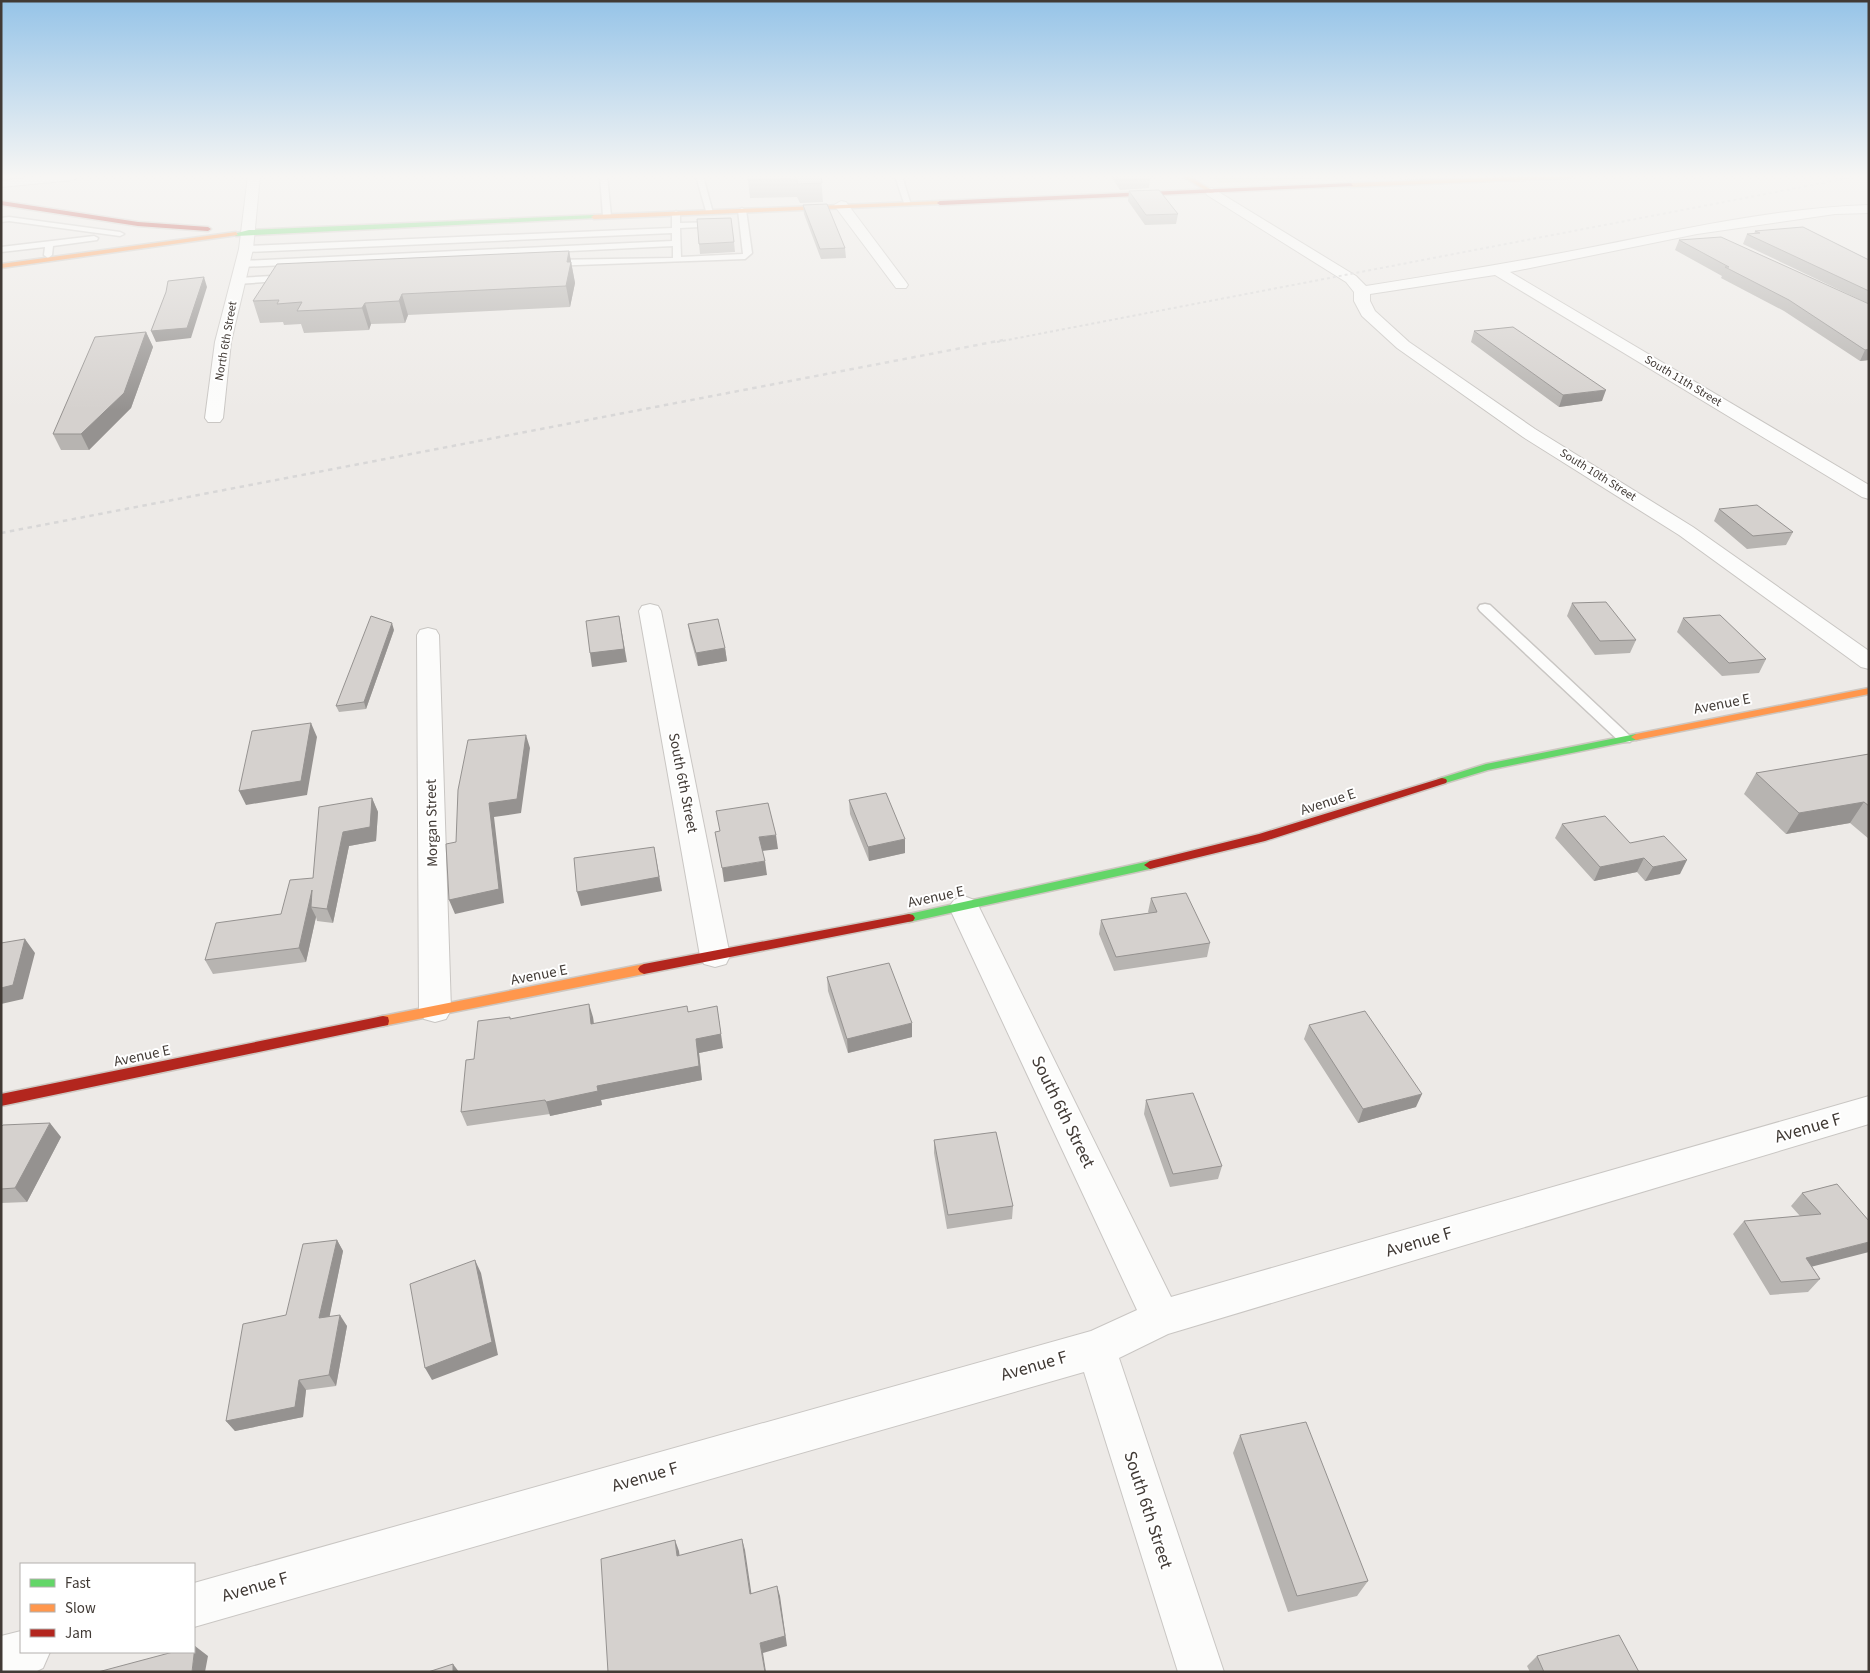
<svg xmlns="http://www.w3.org/2000/svg" width="1870" height="1673" viewBox="0 0 1870 1673" font-family="'Source Sans 3',sans-serif">
  <style>
    .green { fill: #dfe4c9 }
    .lines { fill: none; stroke-linecap: round; stroke-linejoin: round }
    .lane-casing { stroke: #c9c6c3; stroke-width: 3 }
    .street-casing { stroke: #c9c6c3; stroke-width: 2 }
    .fast-casing { stroke: #cdc7c1; stroke-width: 3 }
    .slow-casing { stroke: #cdc7c1; stroke-width: 3 }
    .jam-casing { stroke: #cdc7c1; stroke-width: 3 }
    .lane { fill: #fcfcfb; fill-rule: evenodd }
    .street { fill: #fcfcfb; fill-rule: evenodd }
    .fast { fill: #63d668; fill-rule: evenodd }
    .slow { fill: #ff974d; fill-rule: evenodd }
    .jam { fill: #b3261e; fill-rule: evenodd }
    .rail-far1 { stroke: #d8d7d7; stroke-width: 2; stroke-dasharray: 3 3; stroke-linecap: butt }
    .rail { stroke: #d8d7d7; stroke-width: 2.5; stroke-dasharray: 4.5 4.5; stroke-linecap: butt }
    .wall { fill: #b7b4b1 }
    .shaded-wall { fill: #959290 }
    .building { fill: #d5d1ce; stroke: #959290 }
    .labels { text-anchor: middle; dominant-baseline: central; stroke-width: 4; stroke-linejoin: round; paint-order: stroke }
    .far-street-label { font-size: 12px; fill: #413a35; stroke: #fff }
    .street-label { font-size: 15px; fill: #413a35; stroke: #fff }
    .near-street-label { font-size: 18px; fill: #413a35; stroke: #fff }
  </style>
  <rect width="100%" height="100%" fill="#edeae7"/>
  <path class="green" d="M1208,176H1368L1220,183Z"/>
  <g class="lines">
    <defs>
      <path id="lane" d="M600,176H607L611,216L607,218L603,216Z
        M696,176H703L713,213L706,211Z
        M895,176H902L911,205L904,203Z
        M742,208L746,210L752,253L745,259L549,266L545,263L549,260L673,258V246L242,267L238,264L242,261L672,241V233L246,252L242,249L246,246L672,228V213L676,211L680,213V223L719,222L723,224L719,226L680,228L681,257L743,254L738,210Z
        M9,217L120,232L124,234L120,236L9,221L1,222V218Z
        M94,236L98,238L97,240L53,246L52,255L48,258L44,255L45,247L1,252V247Z
        M290,275L293,276V280L237,284L233,281L237,278Z
        M1485,604L1490,605L1630,736L1632,739L1630,742H1620L1480,611L1478,608L1480,605Z"/>
      <path id="street" d="M43,176H79L73,180L1,187V181Z
        M248,176H260L253,249L231,342L223,418L220,422H208L205,418L215,342L239,249Z
        M1212,188L1356,276L1366,286C1442,274 1517,262 1593,247C1683,229 1776,208 1869,205V213L1835,214L1697,234L1510,272L1869,485V499L1862,497L1495,275L1370,294V301L1375,311L1409,342L1535,429L1693,527L1869,651V669L1861,667L1679,535L1523,437L1397,348L1362,316L1354,301V292L1346,282L1207,195L1206,192L1207,189Z
        M841,201L846,202L906,282L908,285L906,288H896L834,205Z
        M650,604L658,606L661,611L730,956L726,964L715,967L704,964L700,956L639,611L642,606Z
        M428,628L436,630L439,635L451,1010L446,1019L435,1022L424,1019L419,1010L417,635L420,630Z
        M964,896L974,900L979,907L1171,1297L1869,1096V1124L1168,1334L1119,1358L1224,1672H1178L1084,1372L194,1627V1583L1091,1331L1137,1310L949,907L954,900Z
        M21,1631V1652H50L43,1668L35,1672H1V1636Z"/>
      <path id="fast" d="M594,215L596,218L236,236L233,234L249,230Z
        M1636,734L1641,737L1640,739L1488,770L1442,784L1437,781L1438,779L1486,764Z
        M1150,861L1156,865L1154,868L909,922L905,921L903,918L905,915L909,914Z"/>
      <path id="slow" d="M1182,176H1188L1215,192L1210,193Z
        M1540,176H1572L1569,178L1351,187L1348,185L1351,183Z
        M940,201L942,204L594,219L591,217L594,215Z
        M236,232L238,235L1,268V264Z
        M1869,688V694L1636,740L1631,737L1636,734Z
        M644,964L648,966L650,969L648,972L644,974L383,1026L378,1025L377,1021L378,1017L383,1016Z"/>
      <path id="jam" d="M1351,183L1353,186L940,205L937,203L940,201Z
        M1,201L138,222L208,227L211,229L208,231L138,226L1,205Z
        M1442,778L1446,779L1447,781L1446,783L1265,841L1150,869L1144,865L1150,861L1259,834Z
        M909,914L913,915L915,918L913,921L644,974L640,972L638,969L640,966L644,964Z
        M383,1016L388,1017L389,1021L388,1025L383,1026L1,1106V1094Z"/>
    </defs>
    <use href="#lane" class="lane-casing"/>
    <use href="#street" class="street-casing"/>
    <use href="#fast" class="fast-casing"/>
    <use href="#slow" class="slow-casing"/>
    <use href="#jam" class="jam-casing"/>
    <use href="#lane" class="lane"/>
    <use href="#street" class="street"/>
    <use href="#fast" class="fast"/>
    <use href="#slow" class="slow"/>
    <use href="#jam" class="jam"/>
    <path class="rail-far1" d="M997,342L1859,176"/>
    <path class="rail" d="M1,533L1003,340"/>
  </g>
  <path class="wall" d="M821,176L823,202L800,203L797,197L750,198L748,180Z
    M1111,176H1148L1150,179L1149,188L1120,190Z
    M1129,191L1178,214L1176,224L1145,225L1128,201Z
    M803,205L845,248L846,258L821,259L804,214Z
    M1755,231L1869,260V304L1743,244L1747,234H1754Z
    M1679,240L1869,304V360L1860,361L1784,311L1721,278L1722,276L1675,250Z
    M734,242L735,252L700,254L699,244Z
    M569,251L575,283L570,307L408,315L405,323L371,324L369,330L304,333L301,324L284,325L283,322L260,323L253,301Z
    M1474,331L1602,401L1559,407L1471,342Z
    M146,332L153,347L131,408L89,450H61L53,434Z
    M1719,509L1793,532L1786,545L1747,549L1714,521Z
    M1572,603L1636,640L1630,653L1595,655L1567,616Z
    M1683,618L1766,659L1759,673L1722,676L1677,632Z
    M688,624L725,648L727,661L698,666L690,637Z
    M394,630L366,709L339,712L336,706Z
    M1869,754V839L1850,823L1786,834L1744,794L1756,773Z
    M372,798L378,812L376,841L349,846L333,923L317,921L316,917L306,962L213,974L205,960L281,914L313,878Z
    M849,800L905,853L869,861L850,814Z
    M1562,824L1630,843L1680,874L1645,881L1637,872L1594,881L1555,838Z
    M1151,898L1210,943L1207,957L1114,971L1099,934L1101,920L1149,913L1148,912Z
    M827,977L912,1037L848,1053L828,991Z
    M688,1011L723,1048L699,1053L702,1080L601,1100L602,1105L550,1116V1114L467,1126L461,1112L474,1059L511,1019L593,1017L594,1024Z
    M1309,1025L1416,1107L1358,1123L1304,1039Z
    M1146,1100L1222,1166L1218,1179L1170,1187L1144,1114Z
    M1,1127L61,1137L27,1202L1,1203Z
    M934,1140L1013,1206L1012,1219L947,1229L934,1153Z
    M1837,1184L1812,1267L1820,1279L1808,1292L1770,1295L1733,1234L1744,1221L1800,1216L1791,1206L1802,1193Z
    M337,1240L343,1251L329,1317L347,1326L336,1386L306,1390L303,1417L235,1431L226,1421L286,1315Z
    M1240,1435L1368,1581L1357,1596L1288,1612L1233,1453Z
    M1537,1656L1639,1672H1530L1527,1666Z"/>
  <path class="shaded-wall" d="M569,251L575,283L570,307L566,286L567,262Z
    M204,277L207,287L191,338L156,342L151,331Z
    M402,294L408,315L405,323L399,301Z
    M365,303L371,324L369,330L362,308Z
    M146,332L153,347L131,408L89,450L81,434Z
    M1869,349V360L1860,361L1865,350Z
    M1606,390L1602,401L1559,407L1563,395Z
    M619,616L627,662L592,667L590,653Z
    M392,623L394,630L366,709L364,702Z
    M725,648L727,661L698,666L696,653Z
    M311,723L317,737L307,795L246,805L239,791Z
    M526,735L530,748L521,813L494,817L504,903L455,914L449,900L489,803Z
    M372,798L378,812L376,841L349,846L333,923L327,909L343,832Z
    M1864,802L1850,823L1786,834L1799,813Z
    M776,835L778,849L761,851L759,837Z
    M905,839V853L869,861L868,847Z
    M654,847L662,891L581,906L577,892Z
    M1644,858L1637,872L1594,881L1600,867Z
    M1687,860L1680,874L1645,881L1653,867Z
    M765,861L767,875L724,882L722,868Z
    M312,890L311,907L316,917L306,962L299,948Z
    M25,939L35,953L23,999L1,1004V988Z
    M589,1004L593,1017L595,1038L591,1024Z
    M717,1006L723,1048L699,1053L702,1080L601,1100L602,1105L550,1116L546,1102L597,1086L696,1039Z
    M912,1023V1037L848,1053L847,1039Z
    M1422,1094L1416,1107L1358,1123L1363,1109Z
    M50,1123L61,1137L27,1202L15,1188Z
    M337,1240L343,1251L327,1329L319,1318Z
    M1869,1242V1252L1795,1271L1806,1258Z
    M475,1260L481,1273L498,1355L432,1380L425,1368Z
    M340,1315L347,1326L336,1386L329,1375Z
    M299,1380L306,1390L303,1417L235,1431L226,1421Z
    M742,1539L745,1550L753,1604L750,1594Z
    M675,1540L679,1551L681,1567L677,1556Z
    M777,1586L780,1596L787,1646L763,1653L766,1672H765L760,1643Z
    M195,1646L208,1656L205,1672H192Z
    M453,1664L459,1672H453Z"/>
  <path class="building" d="M749,176H821L822,183L798,184L796,178L748,180Z
    M1118,176H1148L1150,179L1121,180Z
    M1159,190L1178,214L1146,215L1129,191Z
    M827,204L845,248L820,249L803,205Z
    M731,218L734,242L699,244L697,219Z
    M1803,227L1869,260V291L1747,234L1760,233L1755,231Z
    M1721,237L1869,304V349L1865,350L1789,300L1725,267H1729L1679,240Z
    M569,251L567,262H571L566,286L402,294L399,301L365,303L362,308L297,311L302,302L277,304L279,300L253,301L277,264Z
    M204,277L187,328L151,331L166,292L168,281Z
    M1513,327L1606,390L1563,395L1474,331Z
    M146,332L124,393L81,434H53L95,337Z
    M1757,505L1793,532L1753,536L1719,509Z
    M1606,602L1636,640L1600,641L1572,603Z
    M1720,615L1766,659L1729,663L1683,618Z
    M371,616L392,623L364,702L336,706Z
    M619,616L624,649L590,653L586,621Z
    M718,619L725,648L696,653L688,624Z
    M311,723L301,781L239,791L252,731Z
    M526,735L517,799L489,803L499,889L449,900L446,844L456,842L458,790L468,740Z
    M1869,754V806L1864,802L1799,813L1756,773Z
    M886,793L905,839L868,847L849,800Z
    M372,798L370,827L343,832L327,909L311,907L312,890L299,948L205,960L216,923L281,914L290,880L313,878L319,807Z
    M768,803L776,835L759,837L765,861L722,868L715,832L720,831L716,811Z
    M1605,816L1630,843L1664,836L1687,860L1653,867L1644,858L1600,867L1562,824Z
    M654,847L659,877L577,892L574,858Z
    M1186,893L1210,943L1116,957L1101,920L1157,912L1151,898Z
    M25,939L13,985L1,988V943Z
    M889,963L912,1023L847,1039L827,977Z
    M589,1004L591,1024L687,1006L688,1012L717,1006L721,1034L696,1039L699,1066L597,1086L598,1091L546,1102L545,1100L461,1112L466,1060L474,1059L478,1021L510,1017V1019Z
    M1365,1011L1422,1094L1363,1109L1309,1025Z
    M1193,1093L1222,1166L1173,1174L1146,1100Z
    M50,1123L15,1188L1,1189V1127L3,1125Z
    M996,1132L1013,1206L948,1215L934,1140Z
    M1837,1184L1869,1221V1242L1806,1258L1820,1279L1781,1282L1744,1221L1821,1214L1802,1193Z
    M337,1240L319,1318L340,1315L329,1375L299,1380L295,1407L226,1421L243,1324L286,1315L303,1244Z
    M475,1260L492,1342L425,1368L410,1284Z
    M1306,1422L1368,1581L1297,1596L1240,1435Z
    M742,1539L750,1594L777,1586L785,1636L760,1643L765,1672H608L601,1559L675,1540L677,1556Z
    M1619,1635L1639,1672H1544L1537,1656Z
    M194,1646H195L192,1672H98L173,1652H194Z
    M453,1664V1672H428Z"/>
  <linearGradient id="sky" x2="0" y2="1"><stop stop-color="#96c4e8"/><stop offset="0.43" stop-color="#f7f6f4"/><stop offset="1" stop-color="#f7f6f4" stop-opacity="0"/></linearGradient>
  <rect width="1870" height="410" fill="url(#sky)"/>
  <g class="labels">
    <g class="far-street-label">
      <text transform="translate(226 341) rotate(-80)">North 6th Street</text>
      <text transform="translate(1683 381) rotate(31)">South 11th Street</text>
      <text transform="translate(1598 475) rotate(32)">South 10th Street</text>
    </g>
    <g class="street-label">
      <text transform="translate(1722 704) rotate(-11)">Avenue E</text>
      <text transform="translate(683 783) rotate(79)">South 6th Street</text>
      <text transform="translate(1328 802) rotate(-18)">Avenue E</text>
      <text transform="translate(432 823) rotate(-91)">Morgan Street</text>
      <text transform="translate(936 897) rotate(-12)">Avenue E</text>
      <text transform="translate(539 975) rotate(-11)">Avenue E</text>
      <text transform="translate(142 1056) rotate(-12)">Avenue E</text>
    </g>
    <g class="near-street-label">
      <text transform="translate(1063 1112) rotate(64)">South 6th Street</text>
      <text transform="translate(1808 1128) rotate(-16)">Avenue F</text>
      <text transform="translate(1419 1242) rotate(-16)">Avenue F</text>
      <text transform="translate(1034 1366) rotate(-16)">Avenue F</text>
      <text transform="translate(645 1477) rotate(-16)">Avenue F</text>
      <text transform="translate(1148 1510) rotate(72)">South 6th Street</text>
      <text transform="translate(255 1587) rotate(-16)">Avenue F</text>
    </g>
  </g>
  <rect width="1870" height="1673" fill="none" stroke="#413a35" stroke-width="5"/>
  <rect x="20" y="1563" width="175" height="90" fill="#ffffff" stroke="#b3b0ae"/>
  <rect x="30" y="1579" width="25" height="8" fill="#63d668" stroke="#b3b0ae"/>
  <text x="65" y="1588" font-size="15" fill="#413a35">Fast</text>
  <rect x="30" y="1604" width="25" height="8" fill="#ff974d" stroke="#b3b0ae"/>
  <text x="65" y="1613" font-size="15" fill="#413a35">Slow</text>
  <rect x="30" y="1629" width="25" height="8" fill="#b3261e" stroke="#b3b0ae"/>
  <text x="65" y="1638" font-size="15" fill="#413a35">Jam</text>
</svg>
